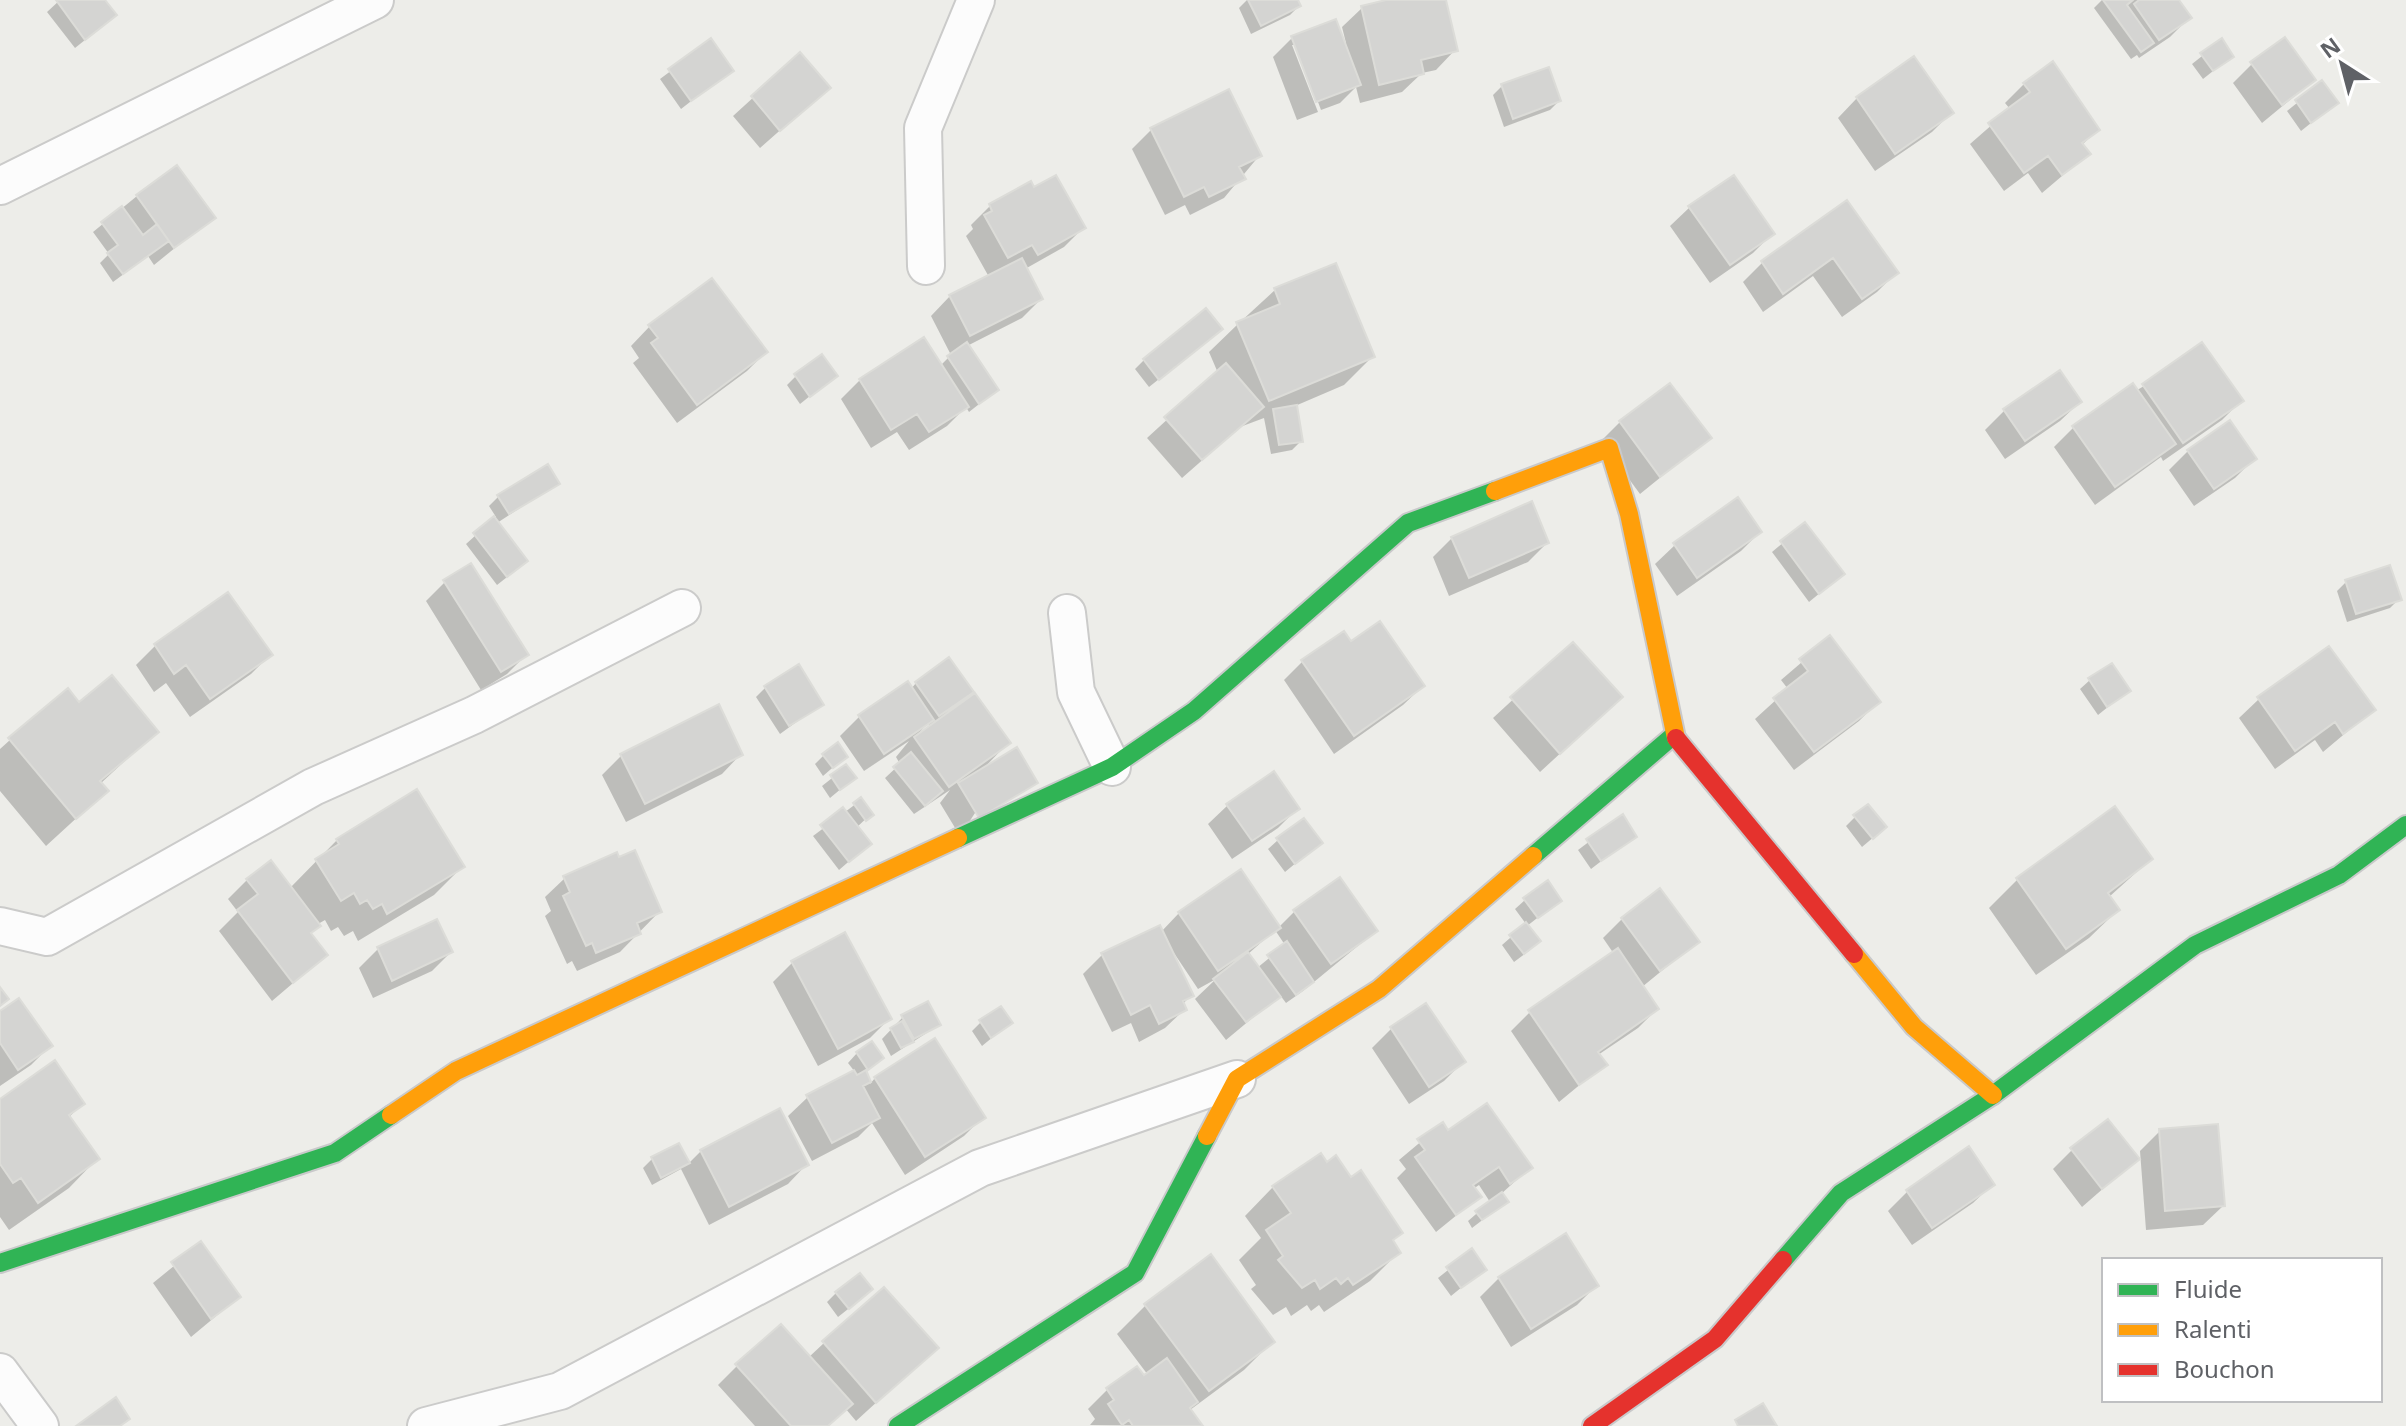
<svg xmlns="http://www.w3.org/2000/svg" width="2406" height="1426" viewBox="0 0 2406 1426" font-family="'Noto Sans',sans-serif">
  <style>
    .shadow { fill: #0003; fill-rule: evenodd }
    .building { fill: #d4d4d2; stroke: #dcdcd8; stroke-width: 2 }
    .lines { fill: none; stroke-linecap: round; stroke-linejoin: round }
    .street-casing { stroke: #cbcbca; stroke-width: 40 }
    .fast-casing { stroke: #c9c9ca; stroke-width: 22 }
    .slow-casing { stroke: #c9c9ca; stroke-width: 22 }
    .jam-casing { stroke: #c9c9ca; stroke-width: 22 }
    .street { stroke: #fcfcfc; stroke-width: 36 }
    .fast { stroke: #30b455; stroke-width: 18 }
    .slow { stroke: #ff9f0a; stroke-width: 18 }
    .jam { stroke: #e5322d; stroke-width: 18 }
  </style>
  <rect width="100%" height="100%" fill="#edede9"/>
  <path class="shadow" d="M60,0H102L105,24L75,48L47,12Z
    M1247,0H1296L1299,6L1290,15L1251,34L1239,8Z
    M1395,0H1444L1455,50L1436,70L1422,73L1402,92L1360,103L1356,87L1340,103L1321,110L1297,45H1292L1318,112L1297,120L1273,57L1292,38L1346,43L1342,27L1362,8Z
    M2102,0H2177L2189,18L2170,37L2139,58L2137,55L2131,59L2094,8Z
    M711,41L731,70L681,109L660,79Z
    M2221,41L2232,56L2203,79L2192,64Z
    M800,55L828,88L760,148L733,116Z
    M2252,64L2314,80L2262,123L2233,83Z
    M2322,83L2336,103L2301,131L2287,111Z
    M2024,84L2097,130L2082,145L2088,154L2042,193L2028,173L2004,191L1970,144L2010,109L2005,103Z
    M1502,86L1559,101L1550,110L1504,127L1493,95Z
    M1857,98L1951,113L1932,132L1875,171L1838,118Z
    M1151,130L1259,156L1224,198L1190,215L1185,205L1165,215L1132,149Z
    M137,196L213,217L154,265L148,256L113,282L100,263L109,254L93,232Z
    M1847,203L1896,273L1877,292L1842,317L1813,276L1763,312L1743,282L1762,263Z
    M991,205L1083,228L1064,247L1025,269L1041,299L1022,318L967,346L997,390L969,412L966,407L947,426L909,450L897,432L871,448L841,399L860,380L940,366L951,355L931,316L950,296L989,277L966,236L973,229L971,225Z
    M1690,207L1772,234L1753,253L1710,283L1670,226Z
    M1334,265L1372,357L1344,385L1295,406L1301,441L1292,450L1271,454L1264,418L1240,427L1182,478L1147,438L1218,373L1209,352L1238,324L1275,290Z
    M650,326L766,352L747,371L677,423L633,363L639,358L631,346Z
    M1211,338L1149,387L1135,369L1144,360Z
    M796,376H835L800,404L787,385Z
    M2144,386L2241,401L2222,420L2163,461L2161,457L2095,505L2054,447L2073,428Z
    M2080,402L2060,421L2005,459L1985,430L2004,411Z
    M1620,422L1709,438L1640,494L1601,441Z
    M2188,451L2254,459L2235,478L2194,506L2169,470Z
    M557,484L497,523L516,570L497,585L466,544L496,517L489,506L498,497Z
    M1805,524L1843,574L1809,602L1772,552Z
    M1760,532L1741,551L1677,596L1655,564L1675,545Z
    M1452,538L1547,543L1528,562L1449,596L1433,557Z
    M445,582L526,655L507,674L481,690L426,601Z
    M2346,582L2399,599L2390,608L2347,622L2337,591Z
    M228,595L270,655L251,674L190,717L166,683L154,692L136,665L155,646Z
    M1830,638L1878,702L1859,721L1794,770L1755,719L1788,689L1781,680Z
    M1351,644L1423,686L1403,705L1334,754L1284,680L1303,661Z
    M1573,644L1601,716L1540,772L1493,718Z
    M2090,680L2129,690L2098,715L2080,689Z
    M916,683L971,692L959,704L1008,743L984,768L1016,750L960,836L940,803L950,790L914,814L885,778L900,764L896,757L909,741L864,771L840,736L859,717L908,684L911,689ZM928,723L931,727L920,735L919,733Z
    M765,688L821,704L780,734L756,697Z
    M2259,699L2373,710L2323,752L2315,740L2275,769L2239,718Z
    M79,705L156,732L100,784L106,791L46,846L0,791V749L10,740Z
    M741,754L722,774L626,822L602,775L621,756Z
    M824,755L846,756L823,776L815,764Z
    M846,767L854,778L830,798L822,786Z
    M861,800L871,814L856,828L869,844L839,870L813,836Z
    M1228,805L1297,809L1278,828L1232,859L1208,824Z
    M2114,809L2151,859L2109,897L2118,910L2089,938L2036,975L1989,908L2017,880Z
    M1622,817L1634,836L1591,869L1578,850Z
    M1855,817L1875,836L1862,847L1846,826Z
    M337,840L462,867L434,895L358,941L353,931L344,936L338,927L331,931L325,920L318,924L310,934L326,955L272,1001L219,931L238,912L228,899L247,880L290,888Z
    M1278,840L1320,843L1285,872L1268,849Z
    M1240,872L1278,928L1295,911L1376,931L1303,991L1286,1003L1280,995L1226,1040L1195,999L1216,979L1198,989L1174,953L1191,995L1183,1004L1185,1009L1165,1028L1139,1042L1131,1023L1112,1032L1083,974L1102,955L1161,932L1179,913ZM1275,930L1285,945L1257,968L1247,955Z
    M565,878L660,911L620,952L577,971L572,961L567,964L545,916L551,911L545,897Z
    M1525,900L1559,901L1527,926L1530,950L1514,962L1502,945L1526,924L1515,909Z
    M1622,919L1697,942L1642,987L1657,1009L1638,1028L1598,1055L1605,1064L1559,1102L1511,1031L1530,1012L1614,954L1603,938Z
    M436,921L451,952L432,971L373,998L359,968L378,949Z
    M792,963L889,1019L870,1038L818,1066L773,982Z
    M1425,1006L1463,1062L1444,1081L1409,1104L1372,1048L1391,1029Z
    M0,1013L50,1046L31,1065L0,1086Z
    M903,1017L939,1025L891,1056L882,1039Z
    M981,1022L1010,1023L982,1046L972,1031Z
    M857,1053L872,1067L864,1072L870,1084L875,1078L983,1117L964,1136L905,1175L872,1123L858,1137L812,1161L788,1116L808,1097L855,1072L848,1063Z
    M0,1101L83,1104L69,1117L97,1159L69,1188L9,1230L0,1217Z
    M1442,1124L1447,1133L1530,1168L1501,1194L1506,1202L1472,1228L1468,1221L1490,1202L1479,1185L1473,1189L1479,1197L1436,1232L1397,1178L1406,1169L1399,1160Z
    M2160,1131L2223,1206L2203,1225L2146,1230L2140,1151Z
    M678,1146L688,1164L701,1151L807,1164L788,1184L709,1225L681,1169L652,1185L643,1168L652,1159Z
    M1969,1149L1993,1184L1973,1203L1912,1245L1888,1211L1907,1192Z
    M2072,1150L2137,1159L2082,1207L2053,1169Z
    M1326,1165L1350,1179L1401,1233L1392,1242L1399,1252L1370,1281L1324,1312L1319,1305L1311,1311L1307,1305L1291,1316L1286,1307L1273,1315L1251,1289L1256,1285L1239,1260L1261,1238L1245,1216L1273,1187Z
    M201,1244L239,1297L191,1337L153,1283Z
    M1472,1251L1484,1269L1451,1296L1438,1278Z
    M1499,1278L1596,1286L1577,1305L1511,1347L1480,1297Z
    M836,1293L862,1298L838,1317L827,1302Z
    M1146,1305L1273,1341L1244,1370L1190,1410L1201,1426L1090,1425L1095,1419L1088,1409L1107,1390L1136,1368L1143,1378L1148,1375L1117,1334Z
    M824,1343L936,1348L856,1421L845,1408L827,1426H755L718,1385L737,1366L809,1357Z"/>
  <path class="building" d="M56,0H105L117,15L85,40Z
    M1248,0H1298L1301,6L1261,26Z
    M1386,0H1446L1458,51L1421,60L1424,74L1379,85L1361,6Z
    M2103,0H2133L2127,5L2154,43L2141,52Z
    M2139,0H2179L2192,18L2159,40L2134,4Z
    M1336,19L1361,85L1316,102L1291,36Z
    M2285,37L2316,80L2282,105L2250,62Z
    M711,38L734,71L691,101L668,69Z
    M2222,38L2234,57L2213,71L2200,53Z
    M800,52L831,88L780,131L751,96Z
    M1914,56L1954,113L1895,154L1856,97Z
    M2053,61L2100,130L2082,143L2091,154L2062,175L2048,156L2024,173L1988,123L2030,92L2023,83Z
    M1549,67L1561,101L1513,119L1501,84Z
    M2322,80L2339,103L2311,123L2295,100Z
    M1229,89L1262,156L1239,167L1246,179L1209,197L1204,187L1184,197L1150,128Z
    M177,165L216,218L174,248L136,195Z
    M1056,175L1086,228L1038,255L1032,245L1008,258L984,215L992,211L989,204L1031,181L1034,187Z
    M1734,175L1775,234L1730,265L1688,206Z
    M1847,200L1899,273L1862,299L1833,258L1783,294L1761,261Z
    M122,206L143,235L157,224L169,241L123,274L107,253L118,245L101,222Z
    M1022,258L1043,299L970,336L949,295Z
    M1336,263L1375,357L1269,401L1236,322L1280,304L1274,288Z
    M712,278L768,352L697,405L651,343L658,338L648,325Z
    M1206,308L1223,329L1159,380L1143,359Z
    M924,337L969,407L929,432L917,414L891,430L859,379Z
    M967,342L999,390L979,404L947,356Z
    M2202,342L2244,401L2183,443L2142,384Z
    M822,354L838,376L810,397L794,374Z
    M1226,363L1264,407L1202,460L1164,417Z
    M2060,370L2082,402L2025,441L2003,409Z
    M1670,383L1712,438L1660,477L1619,421Z
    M2133,383L2176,444L2115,487L2072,426Z
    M1297,405L1303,442L1279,445L1273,409Z
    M2230,420L2257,459L2214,489L2187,450Z
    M548,464L560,484L509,514L497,495Z
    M1738,497L1762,532L1697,578L1673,543Z
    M1532,501L1549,543L1469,578L1451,537Z
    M494,516L528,561L507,577L473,533Z
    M1805,522L1845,574L1819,594L1780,541Z
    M471,563L529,655L501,672L443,580Z
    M2390,565L2402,600L2356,614L2345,580Z
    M228,592L273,655L210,699L186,665L174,674L154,644Z
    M1380,621L1425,686L1354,736L1301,660L1344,631L1351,641Z
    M1830,635L1881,702L1814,752L1773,698L1808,671L1799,659Z
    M1573,642L1623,697L1560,754L1510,697Z
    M2329,646L2376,710L2343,734L2335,722L2295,751L2257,697Z
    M949,657L974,692L939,716L915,682Z
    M2112,663L2131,691L2107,707L2088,678Z
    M799,664L824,705L789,726L764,686Z
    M112,675L159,732L100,781L109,791L76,819L8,738L68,688L79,702Z
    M908,681L934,720L884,754L858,715Z
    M975,693L1011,743L949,787L914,737Z
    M719,704L743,755L645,804L620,754Z
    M838,742L848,757L833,768L822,754Z
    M1017,747L1038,783L979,818L958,783Z
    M911,752L943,791L925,806L893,767Z
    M846,764L857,778L840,790L830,775Z
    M1274,771L1300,809L1252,841L1226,804Z
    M417,789L465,867L387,914L382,904L373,909L367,900L360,904L354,893L341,901L315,859L339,844L336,839Z
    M861,797L874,815L866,821L853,803Z
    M1868,804L1887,827L1873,839L1853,815Z
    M2115,806L2153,859L2108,893L2120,910L2066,949L2016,878Z
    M843,807L872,844L849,862L820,825Z
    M1623,814L1637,837L1601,861L1586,839Z
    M1304,818L1323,843L1295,864L1276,838Z
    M635,850L662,912L637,923L641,934L596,953L592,943L586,946L563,896L570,892L563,876L617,852L619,857Z
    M271,860L321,926L311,933L328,955L293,983L237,910L258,894L246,879Z
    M1241,869L1281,928L1218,971L1178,912Z
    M1340,877L1378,931L1331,964L1293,910Z
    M1548,880L1562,901L1538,918L1523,898Z
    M1660,888L1700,942L1660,971L1621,918Z
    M437,919L453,952L392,981L377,947Z
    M1526,922L1541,941L1524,954L1509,935Z
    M1160,925L1194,996L1183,1001L1187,1010L1159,1024L1150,1005L1131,1015L1101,953Z
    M845,932L892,1019L838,1049L791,961Z
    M1287,941L1314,982L1296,995L1267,955Z
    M1618,948L1659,1009L1598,1052L1608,1065L1579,1085L1528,1010Z
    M1248,952L1281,997L1246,1022L1213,979Z
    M0,987L9,999L0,1006Z
    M19,998L53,1046L18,1070L0,1043V1011Z
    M928,1001L941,1025L914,1039L901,1015Z
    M1426,1003L1466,1062L1429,1087L1390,1027Z
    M1001,1006L1013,1023L991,1038L979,1020Z
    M902,1021L914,1042L901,1048L890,1028Z
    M935,1038L986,1118L925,1157L874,1077Z
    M872,1041L884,1058L868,1070L856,1052Z
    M55,1060L85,1104L69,1115L100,1159L38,1203L21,1178L13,1183L0,1164V1099Z
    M854,1070L857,1075L866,1070L871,1082L863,1086L880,1118L832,1143L806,1095Z
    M1487,1103L1533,1168L1510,1184L1499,1167L1473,1185L1482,1197L1456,1215L1415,1157L1425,1150L1417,1139L1443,1122L1448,1130Z
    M780,1108L809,1165L729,1207L700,1150Z
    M2108,1119L2140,1159L2102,1189L2070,1148Z
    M2218,1124L2225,1206L2165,1211L2159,1129Z
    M679,1143L690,1163L661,1178L651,1157Z
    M1969,1146L1995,1185L1932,1228L1906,1190Z
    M1321,1153L1327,1162L1336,1155L1351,1177L1361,1170L1403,1233L1393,1240L1401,1253L1353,1285L1348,1278L1341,1284L1336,1278L1320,1289L1315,1280L1302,1288L1278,1260L1283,1256L1266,1230L1291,1213L1272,1186Z
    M1502,1192L1509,1202L1482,1220L1475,1211Z
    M1566,1233L1599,1286L1531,1329L1498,1277Z
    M201,1241L241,1297L211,1319L171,1262Z
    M1472,1248L1487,1270L1461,1288L1446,1267Z
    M1211,1254L1275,1342L1209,1391L1144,1304Z
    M860,1273L873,1289L849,1309L835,1292Z
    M884,1287L939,1348L876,1403L822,1341Z
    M781,1324L853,1404L828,1426H791L735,1364Z
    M1167,1358L1198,1402L1190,1408L1203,1426H1133L1129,1420L1122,1425L1108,1404L1114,1400L1106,1388L1137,1366L1144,1375Z
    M116,1397L130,1419L120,1426H76Z
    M1763,1403L1777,1426H1738L1735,1420Z"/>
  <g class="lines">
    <defs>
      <path id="street" d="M0,186L375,0
        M926,266L923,128L976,0
        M1067,613L1076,692L1112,767
        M0,926L47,937L313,787L474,715L682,608
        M0,1372L40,1426
        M426,1426L560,1391L980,1168L1237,1079"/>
      <path id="fast" d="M958,838L1112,767L1194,711L1408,523L1495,491
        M1533,856L1674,735
        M1783,1260L1841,1193L1993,1095L2195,945L2339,875L2406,825
        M0,1263L335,1153L391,1115
        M898,1426L1135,1273L1207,1136"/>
      <path id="slow" d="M1495,491L1609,448L1629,514L1676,738
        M1854,954L1914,1027L1993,1095
        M391,1115L456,1071L958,838
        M1207,1136L1237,1079L1379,989L1533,856"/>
      <path id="jam" d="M1676,738L1854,954
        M1592,1426L1715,1339L1783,1260"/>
    </defs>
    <use href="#street" class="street-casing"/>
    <use href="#fast" class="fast-casing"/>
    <use href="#slow" class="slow-casing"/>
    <use href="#jam" class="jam-casing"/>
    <use href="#street" class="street"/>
    <use href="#fast" class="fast"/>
    <use href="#slow" class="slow"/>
    <use href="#jam" class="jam"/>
  </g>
  <rect x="2102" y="1258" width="280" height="144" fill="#ffffff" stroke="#bfc0c2" stroke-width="2"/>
  <rect x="2118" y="1284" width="40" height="12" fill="#30b455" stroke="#bfc0c2" stroke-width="2"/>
  <text x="2174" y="1298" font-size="24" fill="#5f6166">Fluide</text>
  <rect x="2118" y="1324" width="40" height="12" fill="#ff9f0a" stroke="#bfc0c2" stroke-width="2"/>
  <text x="2174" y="1338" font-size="24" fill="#5f6166">Ralenti</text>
  <rect x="2118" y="1364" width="40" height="12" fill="#e5322d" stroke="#bfc0c2" stroke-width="2"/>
  <text x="2174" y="1378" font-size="24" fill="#5f6166">Bouchon</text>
  <g transform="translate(2342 64) rotate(324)" stroke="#ffffff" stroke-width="6" paint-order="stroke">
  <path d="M0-6L14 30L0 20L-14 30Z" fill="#5f6166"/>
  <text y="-12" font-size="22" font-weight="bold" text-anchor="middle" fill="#5f6166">N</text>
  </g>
</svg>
